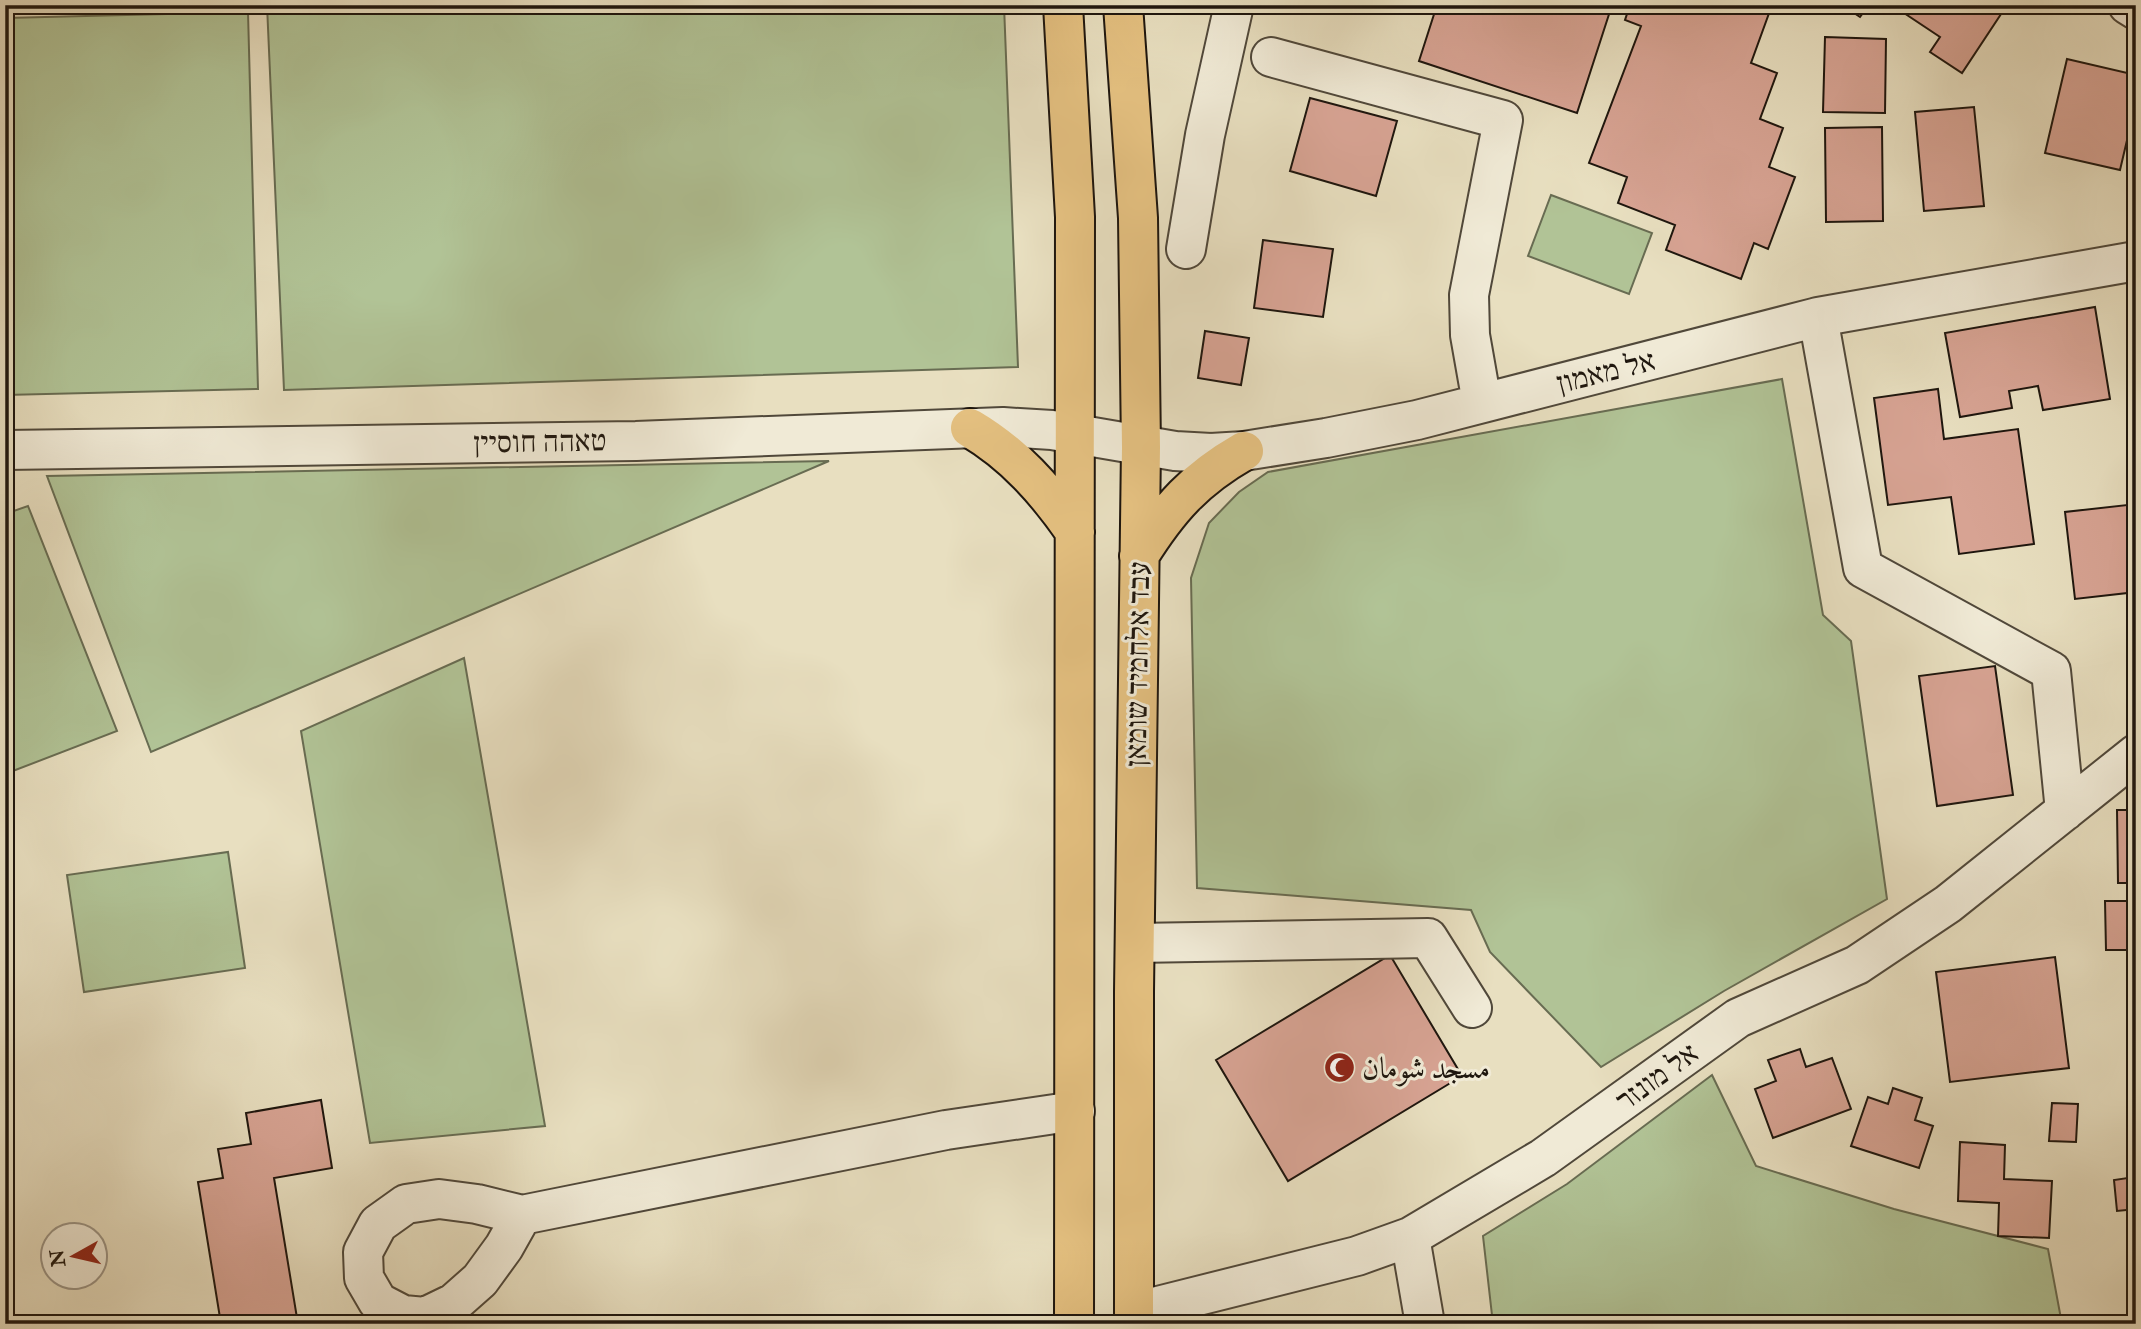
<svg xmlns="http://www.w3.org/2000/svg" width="2141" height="1329" viewBox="0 0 2141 1329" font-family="'IM FELL Double Pica',Amiri,'Frank Ruhl Libre',serif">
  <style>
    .green { fill: #b1c396; stroke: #686c52; stroke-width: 2 }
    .building { fill: #d7a393; stroke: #1e160e; stroke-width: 2 }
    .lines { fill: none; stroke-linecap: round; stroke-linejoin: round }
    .minor-casing { stroke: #50483a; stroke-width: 42 }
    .major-casing { stroke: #1e160e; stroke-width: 42 }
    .minor { stroke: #f0ead6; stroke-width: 38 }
    .major { stroke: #e4c080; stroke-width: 38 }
    .labels { text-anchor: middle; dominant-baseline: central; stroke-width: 6; stroke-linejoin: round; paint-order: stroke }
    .street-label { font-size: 30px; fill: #1e160e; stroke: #f0ead6 }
    .poi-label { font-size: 30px; fill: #1e160e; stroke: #f0ead6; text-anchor: start }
  </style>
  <rect width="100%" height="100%" fill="#e8dfc0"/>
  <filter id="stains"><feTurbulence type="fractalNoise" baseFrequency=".00286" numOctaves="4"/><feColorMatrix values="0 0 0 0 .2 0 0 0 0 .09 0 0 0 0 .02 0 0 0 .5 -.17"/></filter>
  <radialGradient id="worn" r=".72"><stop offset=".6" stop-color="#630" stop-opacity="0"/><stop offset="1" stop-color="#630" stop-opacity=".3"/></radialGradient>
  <path class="green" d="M267,5H1004L1018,367L284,390Z
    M248,12L258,389L5,395V18Z
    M1551,195L1652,233L1629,294L1528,256Z
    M1782,379L1823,615L1851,641L1887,899L1724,991L1601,1067L1490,952L1471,910L1197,888L1191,578L1209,523L1239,492L1268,472Z
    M829,461L151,752L47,476Z
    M28,506L117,731L5,774V514Z
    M464,658L545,1126L370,1143L301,731Z
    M228,852L245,968L84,992L67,875Z
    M1712,1075L1756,1166L1894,1209L2048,1249L2062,1324H1493L1483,1236L1567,1184Z"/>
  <path class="building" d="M1437,5H1612L1577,113L1419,61Z
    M1630,5H1772L1751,63L1777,73L1760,119L1783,128L1769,167L1795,177L1768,249L1754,243L1741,279L1666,250L1675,225L1618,203L1627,177L1589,163L1641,26L1625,20Z
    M1842,5H1869L1860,17Z
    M1892,5H2007L1962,73L1930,52L1940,37Z
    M1825,37L1886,39L1885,113L1823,112Z
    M2067,59L2136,75V102L2120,170L2045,153Z
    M1310,98L1397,121L1376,196L1290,171Z
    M1974,107L1984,206L1924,211L1915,112Z
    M1882,127L1883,221L1826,222L1825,128Z
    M1263,240L1333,249L1323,317L1254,308Z
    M2095,307L2110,399L2043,410L2038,386L2009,391L2012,408L1960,417L1945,333Z
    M1205,331L1249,338L1241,385L1198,378Z
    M1938,389L1944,439L2018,429L2034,544L1959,554L1951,497L1888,505L1874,398Z
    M2136,504V592L2075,599L2065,512Z
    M1995,666L2013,795L1937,806L1919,676Z
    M2117,810H2136V883H2118Z
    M2105,901H2136V950H2106Z
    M1390,955L1462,1076L1288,1181L1216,1060Z
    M2055,957L2069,1068L1950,1082L1936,972Z
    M1800,1049L1806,1067L1832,1058L1851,1109L1773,1138L1755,1089L1776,1081L1768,1060Z
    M1893,1088L1922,1098L1915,1120L1933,1126L1919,1168L1851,1146L1868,1097L1888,1104Z
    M321,1100L332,1168L274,1178L298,1324H221L198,1182L223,1178L218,1149L251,1144L246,1113Z
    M2052,1103L2078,1104L2076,1142L2049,1141Z
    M1960,1142L2005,1145L2004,1179L2052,1181L2049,1238L1998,1236L1999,1203L1958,1201Z
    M2132,1156H2136V1209L2117,1211L2114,1180L2135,1177Z"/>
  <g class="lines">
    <defs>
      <path id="minor" d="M2128,5L2136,10
        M1271,57L1503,120L1469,295L1470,335L1482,403
        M1186,249L1205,135L1234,5
        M1818,317L1863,568L2051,671L2065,811
        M5,450L636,441L1003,427L1052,430L1175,451L1211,453L1244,451L1326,438L1417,420L1818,317L2136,261
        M1135,943L1428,938L1472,1008
        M522,1215L504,1247L480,1280L454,1303L425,1317L403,1315L378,1302L364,1278L363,1252L378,1224L406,1204L439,1199L477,1204L522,1215L946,1130L1075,1111
        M1410,1237L1425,1324
        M1134,1312L1357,1256L1410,1237L1543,1158L1738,1018L1857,965L1948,904L2136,754"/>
      <path id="major" d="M1063,5L1075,217L1074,1324
        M1123,5L1138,218L1141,447L1134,992V1324
        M970,428C1014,454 1046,490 1075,532
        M1139,556C1169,508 1195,479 1244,451"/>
    </defs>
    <use href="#minor" class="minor-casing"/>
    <use href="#major" class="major-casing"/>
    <use href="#minor" class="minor"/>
    <use href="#major" class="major"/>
  </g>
  <defs>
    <symbol id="mosque-disc" viewBox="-11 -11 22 22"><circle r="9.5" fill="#8f2418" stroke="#f0ead6"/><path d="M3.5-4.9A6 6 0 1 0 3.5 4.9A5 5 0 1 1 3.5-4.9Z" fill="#fff"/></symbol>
  </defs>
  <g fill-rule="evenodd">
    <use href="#mosque-disc" x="1322" y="1050" width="35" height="35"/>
  </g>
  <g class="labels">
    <g class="street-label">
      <text transform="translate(1606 372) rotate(-14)">אל מאמון</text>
      <text transform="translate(540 442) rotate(-1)">טאהה חוסיין</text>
      <text transform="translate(1138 664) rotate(-89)">עבד אלחמיד שומאן</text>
      <text transform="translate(1657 1077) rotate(-36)">אל מונזר</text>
    </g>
    <g class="poi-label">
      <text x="1362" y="1068">مسجد شومان</text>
    </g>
  </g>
  <rect width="2141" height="1329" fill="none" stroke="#e8dfc0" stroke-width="28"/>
  <rect x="7" y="7" width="2127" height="1315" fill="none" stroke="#1e160e" stroke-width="3.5"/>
  <rect x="14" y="14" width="2113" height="1301" fill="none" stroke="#1e160e" stroke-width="2"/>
  <g transform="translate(74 1256) rotate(262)"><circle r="33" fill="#f0ead6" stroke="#9c9586" stroke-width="2"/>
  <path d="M0-5L12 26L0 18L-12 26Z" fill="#8f2418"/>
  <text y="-10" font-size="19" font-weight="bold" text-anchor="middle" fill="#1e160e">N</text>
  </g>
  <rect width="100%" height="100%" filter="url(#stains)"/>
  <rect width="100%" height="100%" fill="url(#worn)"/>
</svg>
